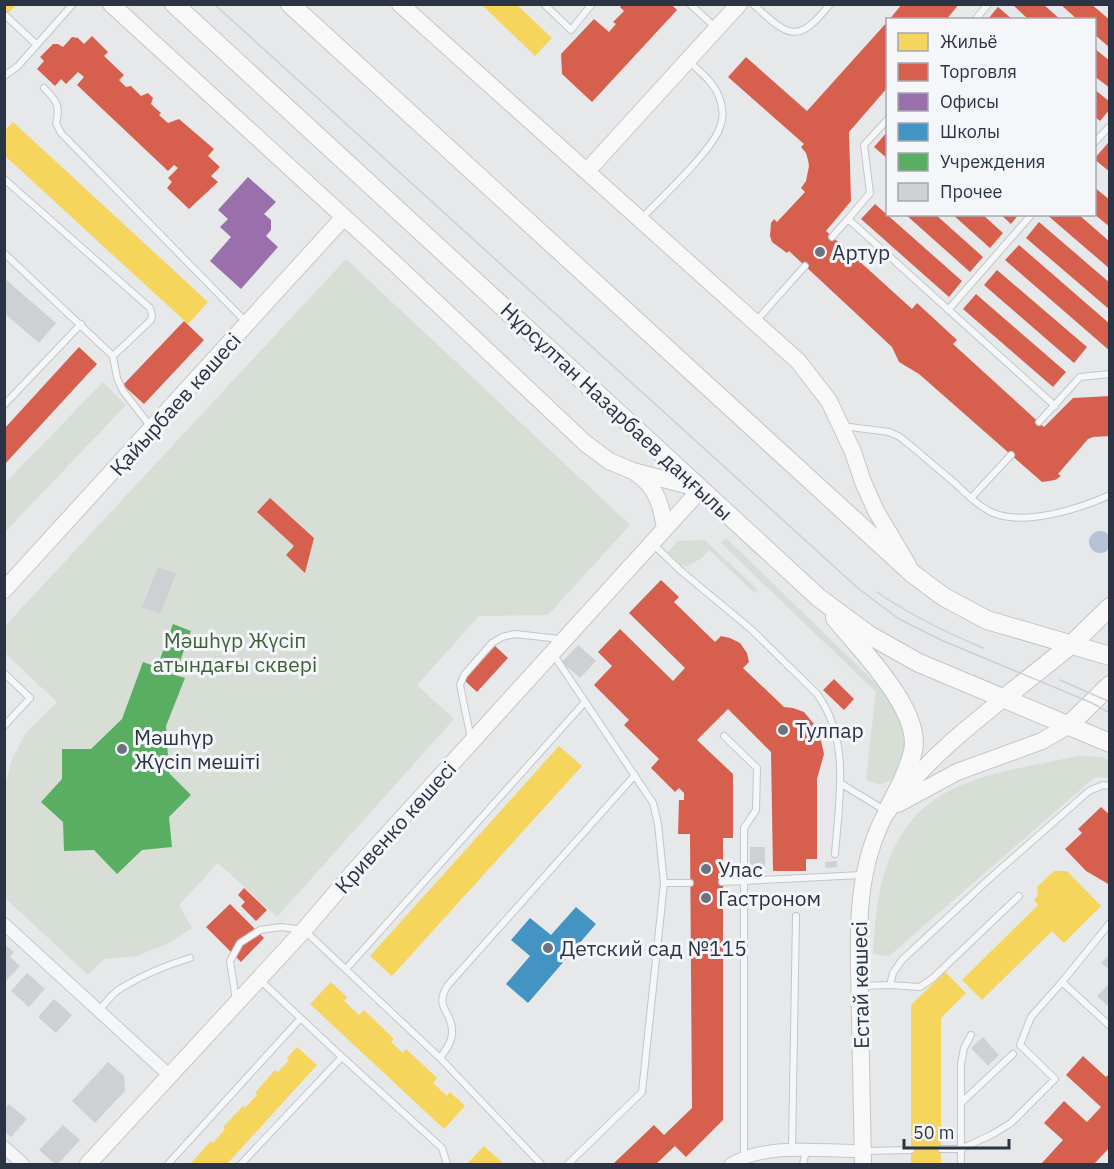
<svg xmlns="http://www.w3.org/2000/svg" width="1114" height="1169" viewBox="0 0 1114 1169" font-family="'IBM Plex Sans',sans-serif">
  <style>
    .green { fill: #d6ded6 }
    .water { fill: #b4c4d5 }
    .homes { fill: #f6d55c }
    .shops { fill: #d6604d }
    .offices { fill: #9970ab }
    .schools { fill: #4393c3 }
    .public { fill: #5aae61 }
    .building { fill: #ced0d3 }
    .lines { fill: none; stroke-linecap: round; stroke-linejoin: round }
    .lane-casing { stroke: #c4c6c8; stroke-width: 8 }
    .street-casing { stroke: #c4c6c8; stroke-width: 14 }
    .secondary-casing { stroke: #c4c6c8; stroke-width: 18 }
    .primary-casing { stroke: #c2c5c8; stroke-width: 20 }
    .lane { stroke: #f5f6f7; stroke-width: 6 }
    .street { stroke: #f5f6f7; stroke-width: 12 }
    .secondary { stroke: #f8f8f8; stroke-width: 16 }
    .primary { stroke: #f8f8f8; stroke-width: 18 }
    .tram { stroke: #cecfd2; stroke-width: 1.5 }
    .poi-dot { fill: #6c737f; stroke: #f4f6f9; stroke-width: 2 }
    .labels { text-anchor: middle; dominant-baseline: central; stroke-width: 6; stroke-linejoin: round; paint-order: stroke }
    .poi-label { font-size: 21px; fill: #2b3445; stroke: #f4f6f9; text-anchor: start }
    .street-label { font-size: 21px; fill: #2b3445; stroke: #f4f6f9 }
    .park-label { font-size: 21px; fill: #3f6138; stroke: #f4f6f9 }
  </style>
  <rect width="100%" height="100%" fill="#e6e8ea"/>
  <path class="green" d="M346,259L630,525L548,615L479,616L417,685L454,719L277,917L218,863L179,905L192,928L167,944L137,956L104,959L88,975L5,898V785L12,759L26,733L57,702L5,653L4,627Z
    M103,382L126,405L5,532V483Z
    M726,538L890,697C898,710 907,725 907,740C907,747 903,756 901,763C893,781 886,789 866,780L876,692L721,543Z
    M705,540L712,547L758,590L755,593L709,550L702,558L687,566L681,565L668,552L678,541Z
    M1079,756L1101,757L1109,760V778L1095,777L889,956L873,954C875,933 875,911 880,891C904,779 984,776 1079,756Z"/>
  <path class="water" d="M1089 542a11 11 0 1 1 22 0a11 11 0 1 1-22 0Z"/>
  <path class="homes" d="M4,4H17L4,17L5,6Z
    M481,4H516L552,38L535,56Z
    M13,122L208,302L188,324L4,155V131Z
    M559,746L582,766L392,976L370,956Z
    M1054,871H1067L1101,906L1064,943L1052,931L982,1000L962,980L1038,905L1034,900L1038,895L1037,887Z
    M945,972L966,993L941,1018V1164H911V1005Z
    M331,982L347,997L344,1001L359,1015L364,1010L394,1039L391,1042L403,1053L406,1049L437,1078L433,1083L447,1096L450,1092L465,1106L444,1129L310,1004Z
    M297,1047L317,1065L227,1164H193L191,1163L211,1141L213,1143L225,1129L223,1127L243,1106L245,1108L257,1095L255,1093L275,1070L278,1072L289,1060L287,1058Z
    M484,1146L504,1164H467Z"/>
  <path class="shops" d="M622,4H671L677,10L592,102L562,74L561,54L594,19L609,32L616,24L613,22L624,11L620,7Z
    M902,4H959L946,20H889Z
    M1012,4H1043L1061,20H1029Z
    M1060,4H1091L1110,20V48L1094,34V20H1078Z
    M998,7L1013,20H987Z
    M888,21V87L849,132L851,201L826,231L912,309L917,303L957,340L953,344L1044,427L1073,398L1110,396V436L1093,437L1088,439L1058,474L1061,476L1055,480L1042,482L919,374L899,362L892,347L789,251L787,253L772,242L770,236L771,223L774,219L777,222L805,192L801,188L806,181L809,166L808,160L806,153L801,147L804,144L728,77L746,57L807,111Z
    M92,36L108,52L104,56L124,75L119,80L126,87L131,86L141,96L148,93L153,98L151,104L161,113L159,115L168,123L179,119L214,149L208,156L220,167L211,176L218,182L189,209L167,188L172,182L168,178L178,168L174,165L168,171L77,85L84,77L78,72L66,84L61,79L55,86L37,69L44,61L40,57L53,44H58L63,47L72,37L78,38L84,44Z
    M1094,48L1110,61V88L1094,76Z
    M1094,89L1110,102V109L1100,121L1094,116Z
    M888,131V159L874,147Z
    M1108,143L1110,145V172L1094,159Z
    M1094,187L1110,200V227L1094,214Z
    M875,204L962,281L949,297L861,219Z
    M905,214H935L983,257L970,272Z
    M952,214H982L1003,233L990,248Z
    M1000,214H1019L1011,224Z
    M1046,214H1078L1110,242V269Z
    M1039,222L1110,283V310L1026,238Z
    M1019,245L1110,324V351L1005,260Z
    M997,270L1087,347L1074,363L984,285Z
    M976,294L1066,372L1053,387L963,309Z
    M184,321L204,340L144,404L123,385Z
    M79,347L97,364L4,465V429Z
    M270,498L314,538L305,573L286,555L294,546L257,512Z
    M661,580L679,597L674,602L715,642L721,636L730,638L740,643L747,653L749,662L743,668L784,707L793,708L804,712L814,724L820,736L824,754L817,779V859H806V871H773L771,752L728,709L697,740L733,774V838H723V1120L686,1157L675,1146L656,1164H613L654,1125L664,1135L692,1108L690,834H678L679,800H684V793L679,788L675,792L651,768L659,759L624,725L629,720L594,685L612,666L598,652L620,629L673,681L685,668L629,613Z
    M495,646L508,658L477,692L464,680Z
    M834,679L854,699L844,710L823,690Z
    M1101,807L1110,815V885L1086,871L1065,849L1082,833L1078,829Z
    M244,888L267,910L256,921L241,906L245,902L238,895Z
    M230,904L264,938L241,962L206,927Z
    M1083,1056L1106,1077L1110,1073V1147L1094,1164H1041L1063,1140L1044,1123L1064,1101L1087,1122L1101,1107L1066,1075Z"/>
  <path class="offices" d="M248,177L276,202L264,214L271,220V230L266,236L278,247L241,289L210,261L231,237L220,227L228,219L218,210Z"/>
  <path class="schools" d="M576,907L596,924L528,1003L506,984L530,956L511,940L530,918L551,935Z"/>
  <path class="public" d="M173,624L191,631L175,675L185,678L166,726L169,773L191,795L169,817L172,847L142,850L117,874L94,850L64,851L63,822L41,802L62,779V749H91L122,719L143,662L157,667Z"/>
  <path class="building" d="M4,278L56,323L39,343L4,313Z
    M158,567L176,574L160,614L142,607Z
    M578,645L596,661L580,678L562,662Z
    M750,847H765V869H750Z
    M837,861V867L826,868L825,862Z
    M4,944L14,952L10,957L20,966L4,983Z
    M1110,954V970L1101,963Z
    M27,973L45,989L29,1007L11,991Z
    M1110,983V1008L1097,996Z
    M54,999L72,1015L56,1033L38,1017Z
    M983,1037L999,1055L988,1066L971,1048Z
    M108,1062L124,1076L125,1091L95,1123L72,1101Z
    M9,1104L27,1119L11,1137L4,1131V1109Z
    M63,1125L80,1140L58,1164H55L39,1150Z"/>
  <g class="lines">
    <defs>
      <path id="lane" d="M544,4L571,30L592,4
        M690,4L716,28
        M753,4C788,36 797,46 830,4
        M6,16L37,45
        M975,20L988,4
        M4,76L18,66L73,4
        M44,88C56,100 61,106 56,123L61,133L247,323
        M1094,143L1110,126
        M4,179L150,308L152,315L151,320L113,356L117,378L123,391L151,427
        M642,218C661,198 713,150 720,127C722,122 723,114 722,109C720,87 703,74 688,61
        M848,219L870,193L864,145L888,119
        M832,237L848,219L1055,406
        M4,253L113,356
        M948,310L1032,214
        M756,321L805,266
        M4,405L81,324
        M1039,422L1080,377L1110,374
        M842,426L889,432L900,437C920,453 938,469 957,485C967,495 980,507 993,513C1026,526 1079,509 1110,495
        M971,498L1011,455
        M652,543L681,571L752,630L817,694C851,740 839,800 835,854
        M553,654L653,803L658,824L664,883L642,1092L568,1164
        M4,673L30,698L4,726
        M724,736L757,768L756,810L744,828V1157
        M471,739L460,685L464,675L492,643L502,637L515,634L560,639
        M840,783L886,811
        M722,882L862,875
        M664,883H690
        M346,969L585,702
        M1062,982L1110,1026
        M890,985L920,987L933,978L1019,896
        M860,986L890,985L893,973L902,960L989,879L1089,791L1103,785L1110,786
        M236,1000L230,961L240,943L260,930L281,927L304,930L440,1058L541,1164
        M99,1011C106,1002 113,992 123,987C143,975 167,965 190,958
        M342,1057L442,1148L447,1164
        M440,1058C445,1051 453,1041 452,1031C452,1010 433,1008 448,985L635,775
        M961,1103L1013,1054
        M941,1149H961L993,1134L1011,1123L1055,1079L1020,1045L1031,1017L1062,982L1110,923
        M792,1150L796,916
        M864,1151L911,1150
        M168,1164L300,1019
        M241,1164L342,1057L260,980
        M803,1164L806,1151
        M961,1164V1064L964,1048L971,1035"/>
      <path id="street" d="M4,924L169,1075
        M4,1147L23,1164
        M731,1164C769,1142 820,1152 863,1151"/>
      <path id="secondary" d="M400,4L798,361L829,401L853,452L863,482L876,511L908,565
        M587,171L739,4
        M636,473C657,487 661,505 665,528
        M4,590L344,217
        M898,804L957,772L1042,741L1069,725
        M88,1164L304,930L357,868L701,489L633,471L609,461L585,443L390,259L111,4
        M863,1164C862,1114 861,1064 860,1014C859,945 852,876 886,813C890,805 897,798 903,792C932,756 967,728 1003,699"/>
      <path id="primary" d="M174,4L819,598L869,635L919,663L1110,743
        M290,4L913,574L944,597L987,620L1110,656
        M835,618C860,649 922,710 913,751C908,772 897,792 887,811
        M1003,699L1072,644L1110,607
        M1069,725L1110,685"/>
    </defs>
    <use href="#lane" class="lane-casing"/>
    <use href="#street" class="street-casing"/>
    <use href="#secondary" class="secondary-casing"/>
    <use href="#primary" class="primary-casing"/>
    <use href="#lane" class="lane"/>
    <use href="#street" class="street"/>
    <use href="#secondary" class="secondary"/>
    <use href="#primary" class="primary"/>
    <path class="tram" d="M214,4L859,589L899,619L941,640L1092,703L1110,713
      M877,592C910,615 945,632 983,648
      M1060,680L1110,702"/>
  </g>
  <g class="poi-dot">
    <circle cx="820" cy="252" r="6"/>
    <circle cx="783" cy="730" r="6"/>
    <circle cx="122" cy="749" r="6"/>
    <circle cx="706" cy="869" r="6"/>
    <circle cx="706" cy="898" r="6"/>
    <circle cx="548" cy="948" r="6"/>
  </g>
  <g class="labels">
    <g class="poi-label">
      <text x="832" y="252">Артур</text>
      <text x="795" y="730">Тулпар</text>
      <text x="134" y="737">Мәшһүр<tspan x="134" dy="24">Жүсіп мешіті</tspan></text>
      <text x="718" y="869">Улас</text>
      <text x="718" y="898">Гастроном</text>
      <text x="560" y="948">Детский сад №115</text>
    </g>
    <g class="street-label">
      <text transform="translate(175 404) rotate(-48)">Қайырбаев көшесі</text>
      <text transform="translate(617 411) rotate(43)">Нұрсұлтан Назарбаев даңғылы</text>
      <text transform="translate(395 827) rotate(-48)">Кривенко көшесі</text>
      <text transform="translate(860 985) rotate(-91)">Естай көшесі</text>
    </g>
    <g class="park-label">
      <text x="235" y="640">Мәшһүр Жүсіп<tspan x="235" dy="24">атындағы сквері</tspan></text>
    </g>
  </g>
  <rect width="1114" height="1169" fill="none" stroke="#2b3445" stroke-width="12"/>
  <rect x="886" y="18" width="210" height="198" fill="#f4f6f9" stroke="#a4a8b1" stroke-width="1.5"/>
  <rect x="898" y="33" width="30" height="18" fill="#f6d55c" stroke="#a4a8b1" stroke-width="1.5"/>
  <text x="940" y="48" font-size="18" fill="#2b3445">Жильё</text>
  <rect x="898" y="63" width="30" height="18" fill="#d6604d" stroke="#a4a8b1" stroke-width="1.5"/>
  <text x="940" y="78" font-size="18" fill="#2b3445">Торговля</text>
  <rect x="898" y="93" width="30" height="18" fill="#9970ab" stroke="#a4a8b1" stroke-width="1.5"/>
  <text x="940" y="108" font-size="18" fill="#2b3445">Офисы</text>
  <rect x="898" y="123" width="30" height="18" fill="#4393c3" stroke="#a4a8b1" stroke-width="1.5"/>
  <text x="940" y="138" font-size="18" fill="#2b3445">Школы</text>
  <rect x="898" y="153" width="30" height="18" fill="#5aae61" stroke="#a4a8b1" stroke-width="1.5"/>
  <text x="940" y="168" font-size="18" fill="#2b3445">Учреждения</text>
  <rect x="898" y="183" width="30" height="18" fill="#ced0d3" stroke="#a4a8b1" stroke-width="1.5"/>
  <text x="940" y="198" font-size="18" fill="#2b3445">Прочее</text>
  <path d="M904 1139v9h105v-9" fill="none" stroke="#2b3445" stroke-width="3"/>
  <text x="913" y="1139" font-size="18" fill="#2b3445" stroke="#f4f6f9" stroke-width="4.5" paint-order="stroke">50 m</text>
</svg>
